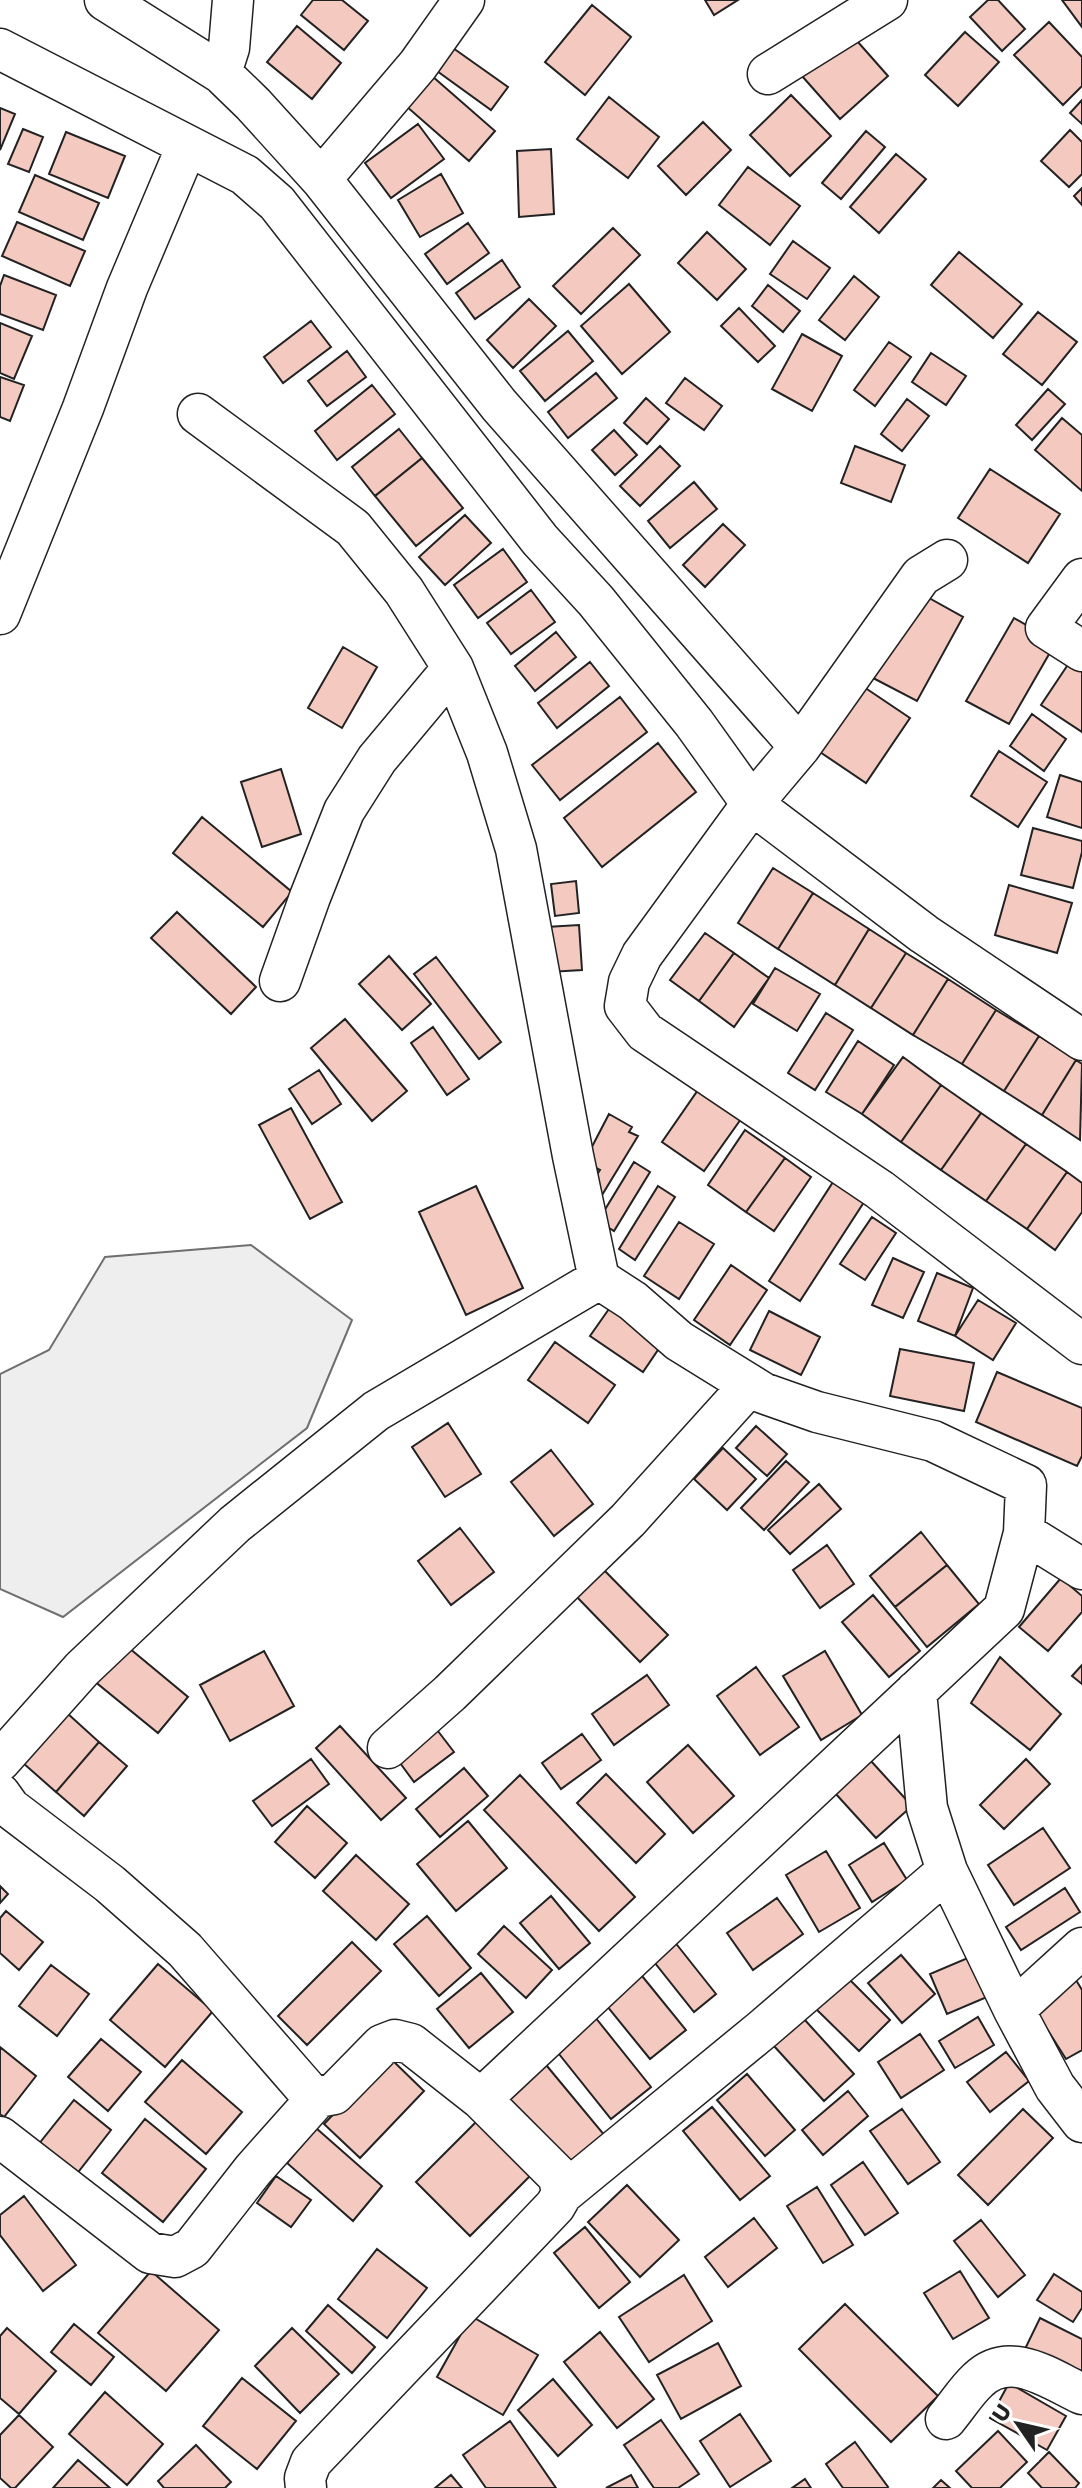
<svg xmlns="http://www.w3.org/2000/svg" width="1082" height="2488" viewBox="0 0 1082 2488" font-family="Poppins,sans-serif">
  <style>
    .green { fill: #eee; stroke: #6f6f6f; stroke-width: 2 }
    .building { fill: #f3c9c0; stroke: #222; stroke-width: 2 }
    .lines { fill: none; stroke-linecap: round; stroke-linejoin: round }
    .street-casing { stroke: #222; stroke-width: 43 }
    .street { stroke: #fff; stroke-width: 40 }
  </style>
  <rect width="100%" height="100%" fill="#fff"/>
  <path class="green" d="M251,1245L352,1320L307,1428L63,1617L0,1589V1374L49,1350L105,1257Z"/>
  <path class="building" d="M313,0H342L368,21L344,50L301,15Z
    M705,0H738L714,15Z
    M988,0H998L1025,29L1002,51L970,17Z
    M1062,0H1082V27Z
    M592,5L631,37L585,95L545,62Z
    M1049,22L1082,57V86L1063,105L1014,55Z
    M297,26L341,63L312,99L267,62Z
    M965,32L999,62L958,106L925,75Z
    M850,33L888,76L840,119L802,76Z
    M453,48L508,87L491,110L437,71Z
    M432,76L495,131L469,161L406,106Z
    M791,95L831,136L790,176L750,135Z
    M609,97L659,137L628,178L577,139Z
    M1082,100V124L1070,113Z
    M0,108L15,114L0,150Z
    M703,122L731,150L686,195L658,166Z
    M418,124L444,159L391,198L365,163Z
    M23,129L43,137L29,172L8,164Z
    M1070,130L1082,142V174L1069,187L1041,161Z
    M866,131L885,147L841,199L822,183Z
    M66,132L125,156L108,198L49,174Z
    M551,149L554,214L519,217L517,151Z
    M896,154L926,179L879,233L850,207Z
    M748,167L800,206L770,245L719,205Z
    M441,174L463,213L420,237L398,200Z
    M35,175L99,203L83,240L19,212Z
    M1082,188V205L1074,196Z
    M17,222L85,251L70,286L2,256Z
    M468,223L489,253L447,284L425,254Z
    M613,228L640,255L581,314L553,286Z
    M707,232L746,269L717,300L678,263Z
    M793,241L830,268L807,299L770,274Z
    M959,252L1022,304L993,338L931,285Z
    M502,260L520,287L475,319L456,293Z
    M4,275L56,295L43,330L0,314V286Z
    M854,276L879,297L845,340L819,320Z
    M629,284L670,332L622,374L581,326Z
    M768,285L800,311L783,332L752,306Z
    M529,299L556,326L513,368L487,340Z
    M739,308L775,346L758,362L721,326Z
    M1038,312L1077,342L1042,385L1003,354Z
    M311,321L331,347L283,383L264,357Z
    M0,323L32,336L14,379L0,373Z
    M568,331L593,361L545,401L520,371Z
    M802,334L842,356L812,411L772,389Z
    M889,342L911,357L875,406L854,390Z
    M347,351L366,377L327,406L308,381Z
    M931,353L966,376L946,405L912,382Z
    M596,373L617,398L568,438L548,412Z
    M0,377L24,385L10,421L0,417Z
    M685,378L722,406L704,430L666,403Z
    M372,385L395,414L337,460L315,431Z
    M1048,389L1065,404L1032,440L1016,425Z
    M646,398L669,419L647,444L624,423Z
    M907,399L929,416L902,451L881,434Z
    M1062,418L1082,435V491L1035,450Z
    M399,429L422,458L375,496L352,467Z
    M614,430L637,455L615,475L592,450Z
    M660,446L680,466L640,506L620,486Z
    M855,446L905,465L891,502L841,483Z
    M422,458L463,508L416,546L375,496Z
    M990,469L1060,514L1028,563L958,518Z
    M694,482L717,509L670,548L648,521Z
    M465,515L491,543L445,585L419,557Z
    M723,524L745,545L705,587L683,565Z
    M503,549L527,582L478,618L454,585Z
    M531,590L555,622L511,654L487,623Z
    M920,593L963,617L917,701L873,678Z
    M1014,618L1056,642L1009,724L966,701Z
    M556,632L576,657L535,691L515,666Z
    M343,647L377,667L342,728L308,708Z
    M1075,654L1082,658V732L1041,705Z
    M590,662L609,686L557,728L538,703Z
    M855,681L910,718L866,783L811,746Z
    M620,697L647,732L560,800L532,765Z
    M1032,714L1066,739L1044,771L1010,746Z
    M658,743L696,792L602,867L564,818Z
    M999,751L1047,782L1018,827L971,796Z
    M281,769L301,834L262,847L241,782Z
    M1060,775L1082,782V828L1047,817Z
    M202,817L292,892L263,927L173,853Z
    M1033,828L1082,841V852L1073,888L1021,875Z
    M773,868L813,893L778,949L738,923Z
    M576,881L579,913L555,916L551,884Z
    M1009,885L1072,903L1057,953L995,935Z
    M813,893L869,929L835,985L778,949Z
    M177,912L256,987L231,1014L151,938Z
    M579,925L582,970L549,972L546,927Z
    M869,929L906,953L871,1008L835,985Z
    M705,933L734,953L699,1001L670,980Z
    M734,953L769,978L734,1027L699,1001Z
    M906,953L948,979L913,1035L871,1008Z
    M389,956L431,1004L402,1030L359,984Z
    M436,957L501,1042L479,1059L414,974Z
    M775,968L820,994L797,1031L753,1004Z
    M948,979L996,1010L962,1064L913,1035Z
    M996,1010L1039,1036L1004,1091L962,1064Z
    M826,1013L853,1030L815,1090L788,1073Z
    M345,1019L407,1091L372,1121L311,1048Z
    M433,1027L469,1079L447,1095L411,1043Z
    M1039,1036L1076,1060L1042,1115L1004,1091Z
    M858,1041L894,1065L862,1114L826,1092Z
    M903,1057L941,1085L901,1142L862,1114Z
    M1076,1060L1082,1064L1080,1140L1042,1115Z
    M319,1070L341,1104L312,1124L289,1089Z
    M941,1085L981,1113L941,1170L901,1142Z
    M698,1090L741,1119L704,1171L662,1142Z
    M291,1108L342,1202L310,1219L259,1125Z
    M981,1113L1026,1144L986,1201L941,1170Z
    M609,1114L632,1127L629,1132L638,1136L602,1195L589,1187L600,1170L584,1162Z
    M745,1130L785,1158L746,1212L708,1185Z
    M1026,1144L1067,1172L1027,1229L986,1201Z
    M785,1158L811,1177L774,1231L746,1212Z
    M634,1162L650,1172L614,1231L598,1221Z
    M1067,1172L1082,1183V1212L1055,1250L1027,1229Z
    M835,1179L866,1199L800,1301L769,1281Z
    M476,1186L523,1288L466,1315L419,1212Z
    M658,1186L675,1197L635,1260L619,1249Z
    M872,1217L896,1233L865,1280L840,1264Z
    M679,1222L714,1244L679,1299L644,1276Z
    M893,1258L924,1272L903,1318L872,1305Z
    M731,1265L767,1290L730,1345L694,1320Z
    M937,1273L973,1288L955,1336L918,1321Z
    M978,1300L1016,1323L993,1360L955,1336Z
    M611,1306L664,1341L643,1372L590,1336Z
    M769,1311L820,1337L801,1375L750,1350Z
    M555,1342L615,1385L588,1423L528,1380Z
    M900,1349L974,1363L964,1411L890,1396Z
    M997,1372L1082,1408V1456L1077,1466L976,1422Z
    M448,1423L481,1474L445,1497L412,1447Z
    M756,1426L787,1454L767,1476L736,1448Z
    M723,1448L756,1479L727,1510L694,1479Z
    M551,1450L593,1504L554,1536L511,1482Z
    M786,1461L809,1482L764,1530L741,1508Z
    M819,1484L841,1509L790,1554L768,1530Z
    M460,1528L494,1572L451,1605L418,1561Z
    M921,1532L947,1565L895,1607L870,1576Z
    M827,1545L854,1584L820,1608L793,1570Z
    M947,1565L979,1604L927,1647L895,1607Z
    M600,1566L668,1635L640,1662L573,1593Z
    M1061,1578L1082,1596V1612L1048,1651L1019,1627Z
    M873,1595L920,1651L889,1677L842,1622Z
    M123,1643L188,1697L158,1733L93,1680Z
    M264,1651L294,1706L230,1741L200,1685Z
    M825,1651L862,1715L821,1740L783,1676Z
    M1000,1657L1061,1714L1030,1750L971,1703Z
    M1082,1665V1684L1072,1676Z
    M756,1667L799,1727L760,1755L717,1696Z
    M647,1675L669,1705L614,1745L592,1714Z
    M67,1713L99,1742L56,1792L23,1763Z
    M431,1722L454,1752L414,1782L392,1752Z
    M340,1726L406,1798L381,1820L316,1748Z
    M582,1734L601,1760L561,1789L542,1763Z
    M99,1742L127,1766L84,1816L56,1792Z
    M688,1745L734,1796L693,1833L647,1782Z
    M311,1759L329,1784L272,1826L253,1801Z
    M1026,1759L1050,1784L1004,1829L980,1805Z
    M871,1761L912,1806L876,1838L835,1793Z
    M464,1768L488,1796L440,1837L416,1809Z
    M606,1774L665,1834L636,1863L577,1803Z
    M520,1775L635,1897L599,1931L484,1810Z
    M307,1806L347,1843L315,1878L275,1842Z
    M468,1821L507,1868L456,1911L417,1864Z
    M1043,1828L1070,1868L1014,1905L988,1865Z
    M884,1843L907,1880L872,1902L849,1865Z
    M826,1851L860,1908L819,1932L786,1875Z
    M356,1855L409,1904L376,1940L323,1891Z
    M0,1886L8,1894L0,1903Z
    M1065,1888L1080,1912L1021,1950L1006,1927Z
    M551,1896L590,1943L559,1969L520,1923Z
    M777,1898L803,1934L753,1970L727,1933Z
    M6,1911L43,1942L19,1970L0,1953V1918Z
    M427,1916L471,1968L439,1996L394,1944Z
    M504,1926L552,1970L526,1998L478,1954Z
    M670,1936L716,1994L694,2012L647,1953Z
    M352,1942L381,1971L307,2045L278,2016Z
    M901,1955L935,1994L902,2023L868,1983Z
    M970,1957L987,1997L947,2014L930,1974Z
    M158,1964L213,2011L165,2067L110,2020Z
    M51,1965L89,1994L57,2036L19,2006Z
    M638,1971L686,2030L650,2059L602,2000Z
    M481,1973L513,2012L469,2048L437,2009Z
    M848,1978L890,2020L859,2051L816,2009Z
    M1076,1980L1082,1990V2050L1066,2059L1033,2007Z
    M591,2012L651,2087L611,2119L551,2044Z
    M978,2017L994,2045L955,2068L939,2041Z
    M804,2019L854,2074L824,2101L774,2046Z
    M920,2034L944,2070L901,2098L878,2062Z
    M101,2039L141,2072L108,2111L68,2077Z
    M0,2047L36,2076L4,2117L0,2114Z
    M1006,2052L1029,2081L990,2112L967,2082Z
    M389,2057L424,2091L360,2158L324,2124Z
    M182,2060L242,2112L206,2154L145,2102Z
    M542,2060L606,2137L565,2171L502,2094Z
    M747,2074L795,2130L765,2156L717,2100Z
    M848,2091L868,2116L823,2155L802,2130Z
    M74,2100L111,2130L72,2180L34,2150Z
    M712,2107L770,2176L740,2200L683,2131Z
    M902,2109L940,2162L908,2184L870,2131Z
    M1023,2109L1053,2138L988,2205L958,2175Z
    M480,2118L534,2172L470,2236L416,2182Z
    M145,2119L206,2169L163,2222L102,2173Z
    M316,2128L382,2186L353,2221L287,2163Z
    M863,2162L898,2213L865,2235L831,2185Z
    M276,2176L311,2200L291,2227L257,2203Z
    M627,2185L679,2240L640,2277L588,2222Z
    M817,2187L853,2245L823,2263L787,2206Z
    M24,2196L76,2265L43,2291L0,2235V2215Z
    M754,2218L777,2248L728,2287L705,2257Z
    M981,2220L1025,2275L998,2297L954,2241Z
    M585,2227L630,2282L599,2308L554,2253Z
    M377,2249L427,2288L387,2338L338,2299Z
    M151,2271L219,2330L166,2391L98,2333Z
    M960,2271L989,2318L953,2339L924,2293Z
    M1054,2274L1082,2292V2308L1073,2322L1037,2300Z
    M684,2275L712,2321L649,2362L619,2317Z
    M845,2304L938,2396L891,2442L799,2349Z
    M328,2305L375,2347L352,2373L306,2331Z
    M471,2316L538,2355L503,2415L437,2377Z
    M1040,2318L1082,2339V2382L1023,2353Z
    M74,2324L114,2357L91,2385L51,2352Z
    M7,2328L56,2371L19,2414L0,2398V2336Z
    M292,2328L339,2374L300,2413L255,2366Z
    M600,2332L654,2399L617,2428L564,2362Z
    M718,2343L741,2386L681,2419L657,2375Z
    M242,2378L296,2421L257,2469L203,2426Z
    M553,2379L592,2425L558,2456L518,2410Z
    M1009,2383L1066,2416L1047,2450L990,2418Z
    M105,2392L163,2444L127,2485L69,2434Z
    M740,2414L771,2461L730,2487L700,2441Z
    M19,2415L53,2447L15,2488H11L0,2478V2435Z
    M661,2420L699,2474L678,2488H654L624,2445Z
    M510,2421L556,2488H486L463,2455Z
    M998,2431L1027,2462L1000,2488H972L956,2471Z
    M855,2442L888,2487L886,2488H843L826,2464Z
    M196,2445L231,2482L225,2488H164L158,2481Z
    M1049,2452L1079,2483L1075,2488H1042L1028,2473Z
    M78,2460L110,2488H53Z
    M451,2475L462,2488H435Z
    M631,2475L638,2488H606Z
    M805,2479L811,2488H792Z
    M941,2480L950,2488H933Z"/>
  <g class="lines">
    <defs>
      <path id="street" d="M105,0L221,73L253,104L321,179L499,405L800,747
        M0,49L245,175L277,203L540,540L596,601L694,723L752,804L924,934L1082,1040
        M221,73L229,48L233,0
        M768,74L887,0
        M321,179L418,65L464,0
        M198,414L353,528L404,591L453,668L487,753L516,849L573,1156L599,1279L633,1301L679,1341L763,1393L817,1412L933,1441L1026,1485L1024,1533L1004,1609L481,2099
        M947,560L921,576L800,747L752,804L642,955L629,982L625,1006L645,1032L880,1190L1082,1344
        M1082,579L1046,628L1082,651
        M0,614L83,408L127,288L187,146
        M280,981L310,897L344,811L377,759L453,668
        M1024,1533L1082,1569
        M916,1691L927,1808L947,1871L1014,2010L1055,2087L1082,2122
        M388,1748L450,1693L628,1520L750,1385
        M0,1761L82,1669L235,1524L376,1411L599,1279
        M0,1794L10,1808L110,1884L185,1950L307,2090L318,2097L334,2094L382,2045L395,2040L411,2044L481,2099L559,2177L562,2194L555,2206L311,2462L305,2478L306,2488
        M1014,2010L1082,1948
        M0,2137L150,2253L175,2257L192,2248L253,2170L318,2097
        M562,2194L763,2029L947,1871
        M946,2419C957,2406 966,2391 978,2380C1010,2349 1050,2379 1082,2394"/>
    </defs>
    <use href="#street" class="street-casing"/>
    <use href="#street" class="street"/>
  </g>
  <g transform="translate(1018 2424) rotate(304)" stroke="#ffffff" stroke-width="6" paint-order="stroke">
  <path d="M0-6L14 30L0 20L-14 30Z" fill="#222222"/>
  <text y="-12" font-size="22" font-weight="bold" text-anchor="middle" fill="#222222">U</text>
  </g>
</svg>
